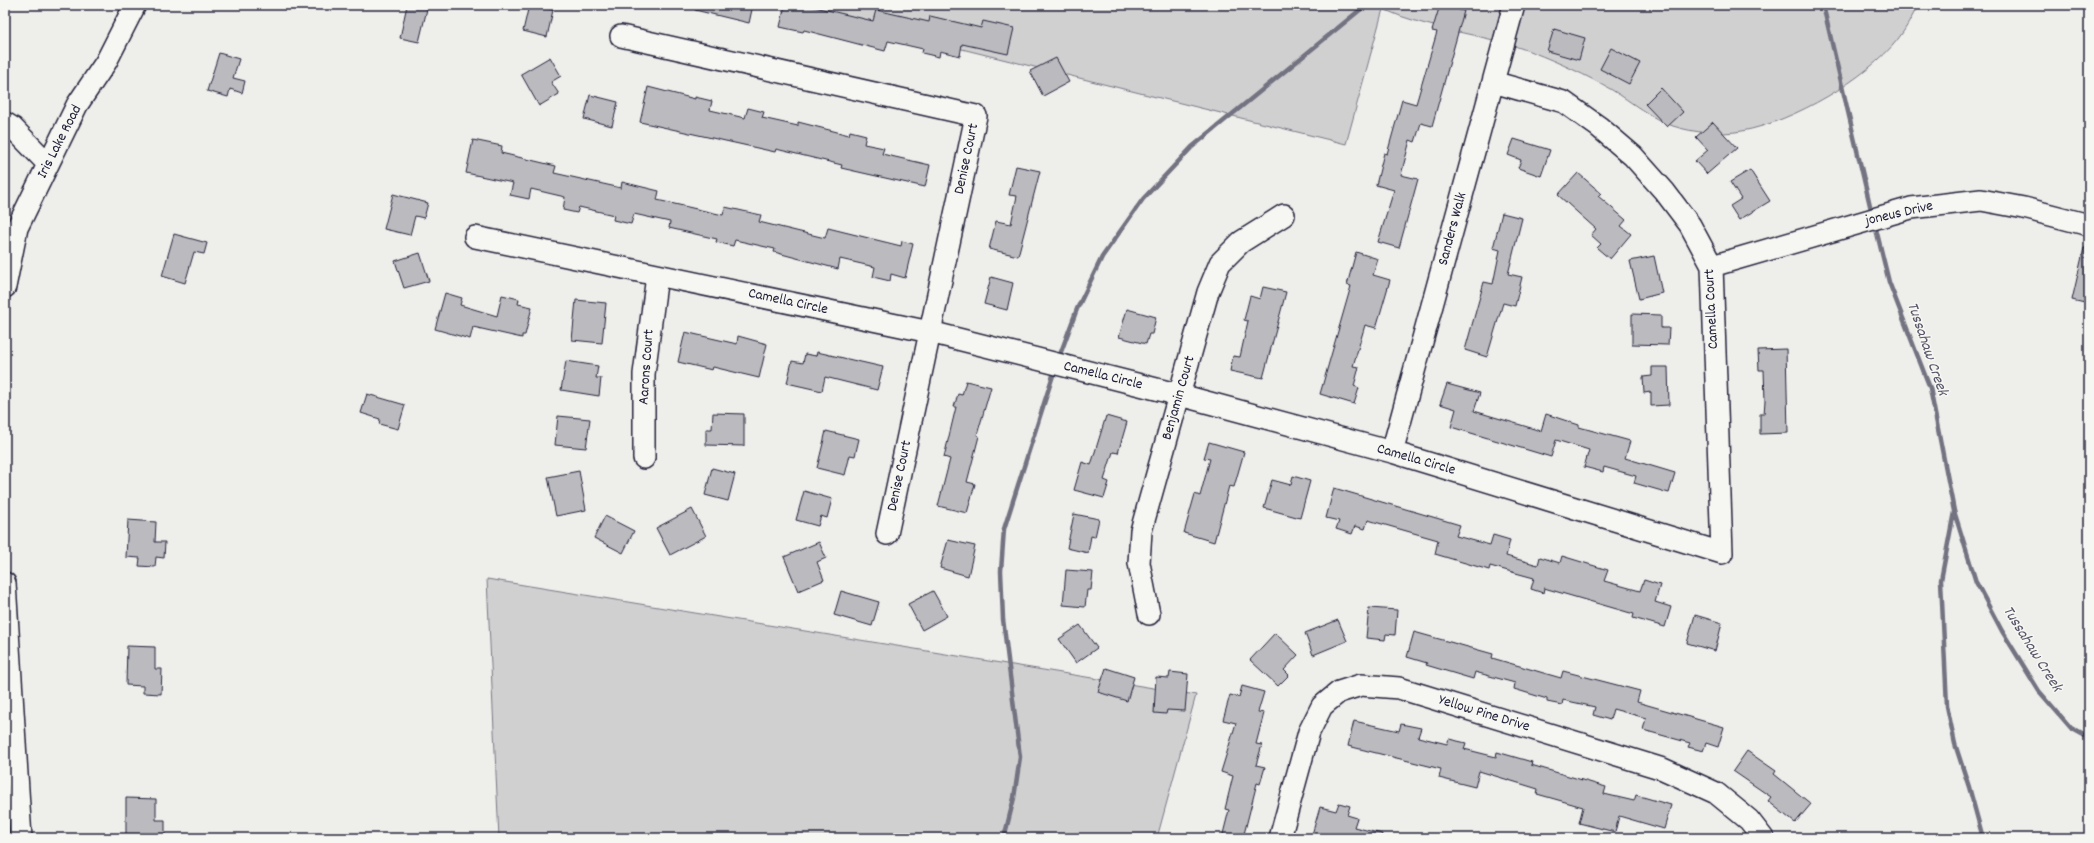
<svg xmlns="http://www.w3.org/2000/svg" width="2094" height="843" viewBox="0 0 2094 843" font-family="Dekko,sans-serif">
  <style>
    .green { fill: #d0d0d1; stroke: #797986 }
    .lines { fill: none; stroke-linecap: round; stroke-linejoin: round }
    .stream { stroke: #727281; stroke-width: 4.5 }
    .building { fill: #bbbbbf; stroke: #22223b }
    .minor-casing { stroke: #22223b; stroke-width: 24 }
    .minor { stroke: #f6f6f2; stroke-width: 21 }
    .labels { text-anchor: middle; dominant-baseline: central; stroke-width: 3; stroke-linejoin: round; paint-order: stroke }
    .street-label { font-size: 15px; fill: #22223b; stroke: #f6f6f2 }
    .water-label { font-size: 16px; font-style: italic; fill: #575769; stroke: #f6f6f2 }
  </style>
  <rect width="100%" height="100%" fill="#eeeeeb"/>
  <filter id="ink" filterUnits="userSpaceOnUse"><feTurbulence type="fractalNoise" baseFrequency=".025" numOctaves="2"/><feDisplacementMap in="SourceGraphic" scale="8" xChannelSelector="R" yChannelSelector="G"/><feConvolveMatrix kernelMatrix="1 2 1 2 8 2 1 2 1" color-interpolation-filters="sRGB"/></filter>
  <g filter="url(#ink)">
    <path class="green" d="M784,5H1918C1912,17 1906,29 1898,39C1867,79 1792,122 1742,131C1720,135 1694,133 1673,126C1650,118 1632,102 1612,90C1586,75 1560,63 1532,52C1483,33 1431,31 1383,9L1346,144Z
      M487,579L1196,695L1157,838H499Z"/>
    <g class="lines">
      <path class="stream" d="M1823,5L1872,214
        M1875,225L1889,282L1930,388L1954,511L1976,582L2002,631L2039,691L2071,728L2089,738
        M1058,360L1077,309L1102,257L1143,199L1192,147L1366,5
        M1954,512L1941,580L1947,706L1955,744L1969,787L1983,838
        M1004,838L1014,798L1020,757L1003,619L1001,571L1004,529L1055,369"/>
    </g>
    <path class="building" d="M407,5H428L419,42L400,38Z
      M529,5L553,10L547,37L523,31Z
      M695,5H753L749,23L695,10Z
      M785,5H806L873,21L876,10L929,22L930,16L981,28L983,21L1014,28L1008,54L962,44L960,56L940,51L939,57L922,53L923,49L888,41L885,51L804,30L803,32L780,27Z
      M1440,5L1464,11L1432,126L1421,123L1415,142L1410,140L1401,175L1418,179L1399,248L1378,242L1394,190L1376,185L1384,153L1387,154L1402,100L1416,104L1437,32L1432,31Z
      M1554,29L1585,38L1579,60L1547,51Z
      M1611,48L1640,63L1629,84L1600,69Z
      M219,53L239,59L233,78L245,81L242,93L230,89L228,97L207,91Z
      M550,57L561,76L551,82L559,94L539,106L521,74Z
      M1056,58L1069,82L1043,96L1030,71Z
      M648,87L695,99V97L712,101L710,110L745,118L748,108L764,112L762,118L798,126V122L849,135L850,131L866,135L864,144L884,148L882,154L930,165L925,187L841,168L842,165L776,149L775,152L640,122Z
      M1661,88L1683,112L1667,127L1645,104Z
      M590,95L618,102L612,126L584,119Z
      M1713,122L1737,148L1707,174L1695,161L1708,150L1696,137Z
      M1514,139L1550,150L1541,176L1518,168L1521,160L1508,155Z
      M473,140L502,146L501,153L556,166L554,173L621,188L622,182L659,191L657,200L723,215L725,207L761,215L759,222L825,238L828,228L901,246L902,241L913,244L905,278L891,274L890,281L873,277L875,267L840,259L838,269L774,252L775,249L735,240L733,246L716,242L717,239L669,228L670,222L634,214L631,224L613,220L614,215L579,207L577,213L563,210L565,197L531,189L529,199L510,195L513,183L466,173Z
      M1016,166L1040,171L1018,256L989,249L996,221L1011,224L1017,196L1009,195Z
      M1750,170L1770,201L1739,220L1730,206L1741,199L1730,182Z
      M1578,173L1601,193L1598,196L1626,220L1621,226L1631,234L1610,259L1597,248L1601,244L1591,235L1596,229L1558,195Z
      M393,194L428,203L424,218L415,216L410,235L384,229Z
      M1502,213L1522,218L1508,274L1522,277L1515,306L1503,303L1487,357L1465,350L1484,282L1493,284L1500,250L1493,248Z
      M174,234L207,243L204,254L194,252L185,283L162,276Z
      M2084,248H2089V304L2072,300Z
      M1356,252L1378,259L1373,275L1390,280L1376,328L1365,325L1353,366L1359,367L1354,386L1359,388L1354,404L1320,394L1351,286L1347,285Z
      M420,253L429,281L404,288L395,261Z
      M1654,256L1662,293L1639,299L1630,261Z
      M991,277L1013,283L1007,310L984,304Z
      M1263,287L1286,292L1263,378L1230,371L1233,356L1240,357L1248,321L1244,320L1250,296L1260,299Z
      M445,293L462,298L460,305L497,316L502,295L519,299L518,304L532,307L525,335H522V338L473,327L470,339L435,329Z
      M576,300L606,303L602,343L572,340Z
      M1127,309L1156,317L1152,334H1149L1146,344L1119,337Z
      M1632,314L1661,315V328H1669L1668,345L1632,344Z
      M685,332L737,344L738,336L767,344L759,378L713,367L712,370L678,362Z
      M1786,349L1788,433L1760,434V414H1764L1765,401L1764,370H1759L1758,350Z
      M817,352L883,367L877,390L825,377L822,391L787,383L792,361L803,363L805,354L816,356Z
      M566,361L598,366L596,378H601L599,396L561,390Z
      M1652,367H1668L1669,405L1651,406V392L1644,393L1643,377L1652,376Z
      M966,381L991,387L977,435L979,436L967,482L975,484L967,513L938,506L950,459L944,457L956,407H954L958,394L962,395Z
      M1447,384L1480,393L1474,411L1541,431L1546,414L1579,425V427L1630,441L1625,458L1675,473L1669,493L1634,483L1636,476L1604,467L1603,472L1584,467L1589,450L1556,440L1551,457L1451,427L1456,409L1440,404Z
      M367,394L405,405L398,429L379,424L380,419L361,413Z
      M713,413L744,414V446L706,445V429H712Z
      M558,416L590,419L586,448L555,445Z
      M1106,416L1127,422L1118,453L1113,452L1104,480L1109,482L1104,498L1074,490L1082,462L1091,465Z
      M826,431L859,439L855,456L850,455L845,475L817,468Z
      M1209,442L1244,452L1234,487L1229,486L1214,542L1184,533L1195,494L1200,496L1210,459L1204,458Z
      M712,468L735,474L728,501L705,495Z
      M579,471L586,510L556,516L548,477Z
      M1293,476L1310,481L1300,518L1264,508L1272,480L1291,485Z
      M1334,488L1460,525L1456,536L1490,545L1493,535L1510,540L1506,556L1538,565L1540,557L1560,563L1562,556L1608,570L1604,581L1640,591L1644,580L1660,585L1655,602L1671,607L1665,627L1633,618L1634,614L1544,588L1543,593L1531,589L1534,578L1490,566L1489,570L1435,554L1438,540L1368,520L1365,529L1355,526L1352,534L1336,529L1339,521L1326,518Z
      M804,491L832,499L827,518L821,516L818,526L796,520Z
      M692,509L706,536L670,555L656,528Z
      M1074,514L1099,519L1095,537L1091,536L1088,553L1067,548Z
      M605,516L634,531L623,553L594,538Z
      M128,520L156,522L155,542H165L164,558L156,557L155,567L139,566L140,558L126,557Z
      M948,540L975,546L968,576L940,568Z
      M819,542L826,558L817,562L824,580L798,591L784,557Z
      M1066,570L1093,572L1091,590H1087L1085,607L1063,605Z
      M841,591L879,602L872,626L834,615Z
      M933,591L947,616L922,630L908,604Z
      M1369,608L1397,610L1395,635L1386,634L1385,640L1366,638Z
      M1695,615L1722,623L1715,651L1687,643Z
      M1338,620L1347,641L1313,655L1305,633Z
      M1080,625L1097,648L1076,663L1059,639Z
      M1414,632L1493,654L1492,658L1547,674L1561,678L1563,671L1640,691L1637,702L1724,727L1718,747L1706,743L1703,751L1688,747L1690,743L1643,730L1646,718L1613,709L1610,720L1593,715L1595,707L1563,700L1562,705L1547,702V699L1514,689L1515,683L1475,672L1473,679L1426,665L1427,663L1407,657Z
      M1275,633L1298,655L1284,670L1289,675L1278,686L1250,660Z
      M127,646L155,647V669H162L161,694L143,693V686L126,685Z
      M1106,668L1134,677L1127,701L1098,692Z
      M1170,672L1188,674L1185,711L1167,710L1166,714L1154,713L1156,677L1169,678Z
      M1242,686L1264,692L1258,712L1264,713L1256,744L1262,745L1256,765L1265,767L1260,784L1257,783L1243,838H1222L1229,810L1225,809L1233,776L1221,772L1236,723L1223,720L1230,695L1239,697Z
      M1354,721L1399,731L1401,724L1421,728L1418,737L1447,744L1449,739L1466,743L1464,749L1496,757L1497,752L1532,762L1531,765L1606,787L1604,794L1634,801L1636,795L1671,805L1664,829L1619,816L1615,832L1579,823L1583,807L1537,794L1538,789L1479,771L1475,787L1439,778L1441,769L1348,746Z
      M1747,751L1776,771L1774,774L1811,804L1795,823L1768,801L1771,797L1733,771Z
      M126,798L156,799V820H165V835H158V838L126,836Z
      M1339,803L1350,806L1347,815L1357,818L1354,827L1382,834L1381,838H1311L1320,807L1336,811Z"/>
    <g class="lines">
      <defs>
        <path id="minor" d="M621,36L976,116L887,534
          M5,123L13,128L48,164
          M475,237L930,332L1180,395L1392,452L1722,553L1712,266L1690,225L1665,192L1633,156L1599,127L1564,102L1493,82
          M1712,266L1911,208L1981,200L2024,208L2089,225
          M5,287L17,228L77,105L106,62L135,5
          M1392,452L1514,5
          M644,458V374L657,276
          M5,583L21,838
          M1149,614L1139,563L1141,531L1208,292L1220,263L1241,242L1284,215
          M1280,838L1309,732L1322,706L1339,692L1361,685L1399,688L1663,769L1716,793L1749,820L1763,838"/>
      </defs>
      <use href="#minor" class="minor-casing"/>
      <use href="#minor" class="minor"/>
    </g>
  </g>
  <g class="labels">
    <g class="street-label">
      <text transform="translate(60 142) rotate(-63)">Iris Lake Road</text>
      <text transform="translate(967 159) rotate(-78)">Denise Court</text>
      <text transform="translate(1899 214) rotate(-13)">joneus Drive</text>
      <text transform="translate(1453 229) rotate(-75)">Sanders Walk</text>
      <text transform="translate(788 302) rotate(12)">Camella Circle</text>
      <text transform="translate(1712 309) rotate(-93)">Camella Court</text>
      <text transform="translate(647 367) rotate(-86)">Aarons Court</text>
      <text transform="translate(1103 376) rotate(14)">Camella Circle</text>
      <text transform="translate(1179 398) rotate(-74)">Benjamin Court</text>
      <text transform="translate(1416 460) rotate(16)">Camella Circle</text>
      <text transform="translate(900 476) rotate(-78)">Denise Court</text>
      <text transform="translate(1484 714) rotate(17)">Yellow Pine Drive</text>
    </g>
    <g class="water-label">
      <text transform="translate(1927 349) rotate(71)">Tussahaw Creek</text>
      <text transform="translate(2032 649) rotate(58)">Tussahaw Creek</text>
    </g>
  </g>
  <rect width="2094" height="843" fill="none" stroke="#f6f6f2" stroke-width="20"/>
  <rect x="10" y="10" width="2074" height="823" fill="none" stroke="#22223b" stroke-width="1.5" filter="url(#ink)"/>
</svg>
